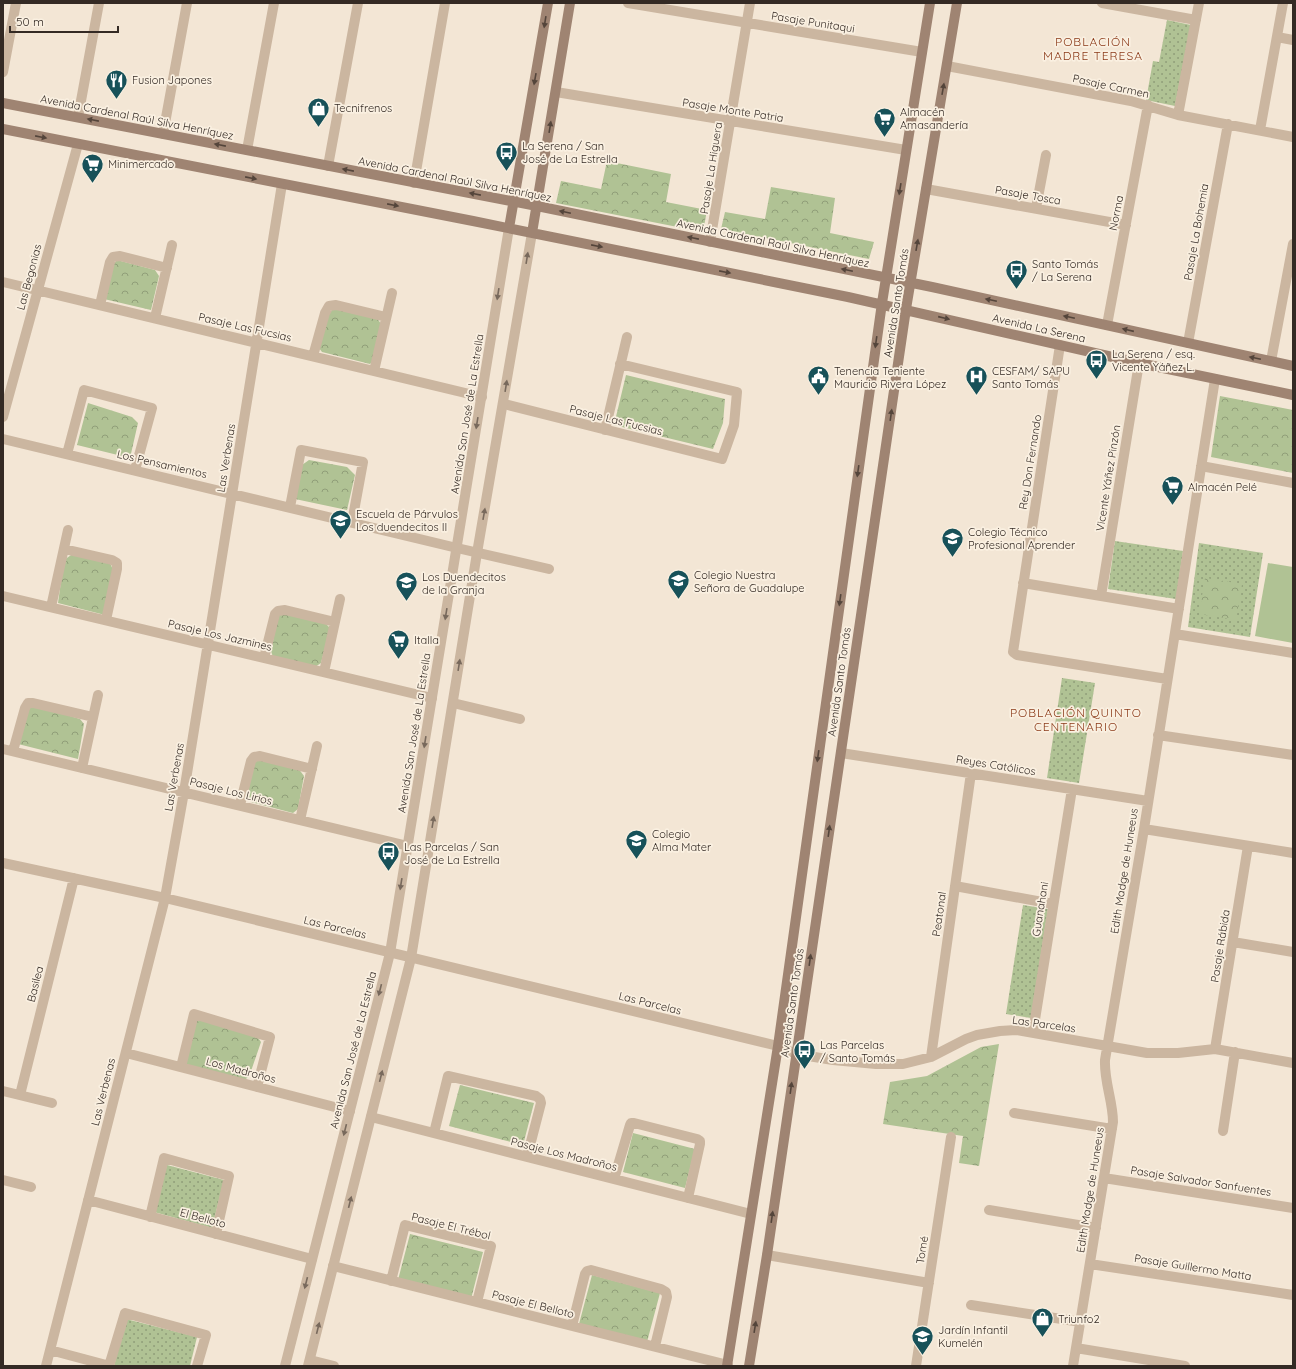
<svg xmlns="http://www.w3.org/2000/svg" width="1296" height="1369" viewBox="0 0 1296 1369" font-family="Quicksand,sans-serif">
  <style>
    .grass { fill: url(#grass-dots) }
    .forest { fill: url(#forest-crowns) }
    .pitch { fill: #b0c294 }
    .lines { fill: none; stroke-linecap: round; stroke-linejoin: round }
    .minor { stroke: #cbb6a0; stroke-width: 10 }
    .tertiary { stroke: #cbb6a0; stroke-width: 10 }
    .secondary { stroke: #9f8472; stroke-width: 10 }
    .oneway { fill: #54453b }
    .oneway2 { fill: #78695c }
    .labels { text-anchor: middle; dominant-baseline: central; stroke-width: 3.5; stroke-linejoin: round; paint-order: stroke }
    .street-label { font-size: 11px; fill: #342a24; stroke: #faf0e1 }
    .poi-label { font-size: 11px; fill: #342a24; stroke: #faf0e1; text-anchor: start }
    .neighbourhood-label { font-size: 12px; letter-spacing: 1px; fill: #8a3817; stroke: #faf0e1 }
  </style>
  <defs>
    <pattern id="grass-dots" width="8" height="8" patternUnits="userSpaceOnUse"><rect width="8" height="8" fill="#b0c294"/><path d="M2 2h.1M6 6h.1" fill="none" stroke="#909e79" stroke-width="1.8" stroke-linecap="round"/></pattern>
    <pattern id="forest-crowns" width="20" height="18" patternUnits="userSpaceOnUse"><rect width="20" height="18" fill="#b0c294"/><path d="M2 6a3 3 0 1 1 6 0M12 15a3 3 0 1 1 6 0" fill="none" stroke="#909e79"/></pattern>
  </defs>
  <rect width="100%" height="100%" fill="#f3e6d5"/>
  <path class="grass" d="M1167,20L1191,25L1175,106L1146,100L1153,61L1159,62Z
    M1115,541L1183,551L1176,599L1108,589Z
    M1199,543L1263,553L1250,637L1188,627Z
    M1062,678L1095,683L1079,783L1047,778Z
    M1023,905L1048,909L1031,1018L1006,1014Z
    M167,1165L224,1180L212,1228L154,1212Z
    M126,1319L197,1337L190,1366H114Z"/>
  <path class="forest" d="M607,161L671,174L666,202L707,210L703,232L556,203L561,181L601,189Z
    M771,187L835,198L830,233L874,242L869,259L721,229L725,212L765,219Z
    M117,260L155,270L159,276L151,310L104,299L112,265Z
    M335,308L377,318L381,324L374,360L370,364L322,352L319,348L329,312Z
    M626,375L725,399L723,423L713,449L614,425Z
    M1220,396L1293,410V473L1211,457Z
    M88,403L132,417L138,423L130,458L77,445Z
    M309,460L347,467L355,475L347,510L295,499L302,465Z
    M74,553L110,563L114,572L105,615L58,603L64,560Z
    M1205,578L1242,584L1236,620L1199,614Z
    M283,612L325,623L330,628L321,663L315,667L273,657L271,651L278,615Z
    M33,705L80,719L84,724L78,759L18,744L27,708Z
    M259,759L298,768L304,776L298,809L293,813L251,802L247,796L254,763Z
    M201,1017L254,1032L261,1042L249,1077L242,1081L189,1067L185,1062L195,1020Z
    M999,1044L979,1166L959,1163L963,1136L883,1124L890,1082L927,1076L981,1047Z
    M460,1085L534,1103L523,1145L449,1126Z
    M633,1133L695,1149L685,1188L623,1172Z
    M410,1234L483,1252L471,1299L398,1280Z
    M592,1275L660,1293L647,1342L579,1324Z"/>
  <path class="pitch" d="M1268,563L1293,567V643L1255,636Z"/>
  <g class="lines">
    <path class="minor" d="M628,3L922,52
      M1102,3L1196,20
      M1277,37L1293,40
      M947,66L1131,101L1178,115L1293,137
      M3,72L16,3
      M556,92L906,150
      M1178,115L1199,3
      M78,117L99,3
      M1260,130L1283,3
      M163,134L187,3
      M247,150L274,3
      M328,166L358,3
      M414,183L445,3
      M926,189L1126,225
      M1036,208L1046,155
      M710,242L750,3
      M3,282L482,397
      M100,305L110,262L113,257L120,256L167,268
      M155,318L172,245
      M1107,325L1148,105
      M1188,343L1228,124
      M1060,345L1013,652L1017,655L1167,679
      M313,356L325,313L329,306L336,305L386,317
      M1271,361L1293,244
      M374,371L392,293
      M504,404L722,459L734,425L737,392L620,364
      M3,417L78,144
      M605,430L627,337
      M3,439L457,548L549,569
      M67,454L84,390L152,408L135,470
      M1201,466L1293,483
      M290,507L301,450L363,462L352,522
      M64,549L112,560L117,563V569L106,620
      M1023,583L1179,609
      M3,596L432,698
      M1101,596L1139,363
      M51,607L68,530
      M1175,634L1293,653
      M264,658L275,614L278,611L285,610L335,622
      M324,672L340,599
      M453,703L520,719
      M1158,735L1293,755
      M3,749L408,846
      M13,751L25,708L28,703H33L93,717
      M841,753L1148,801
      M82,768L98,695
      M240,805L251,761L254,757L260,756L312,769
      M300,820L317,746
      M1144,829L1293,853
      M3,863L165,898L778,1046L796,1054L833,1060L876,1064H903L931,1057L966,1039L977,1035L1000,1031L1016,1030L1147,1053H1178L1215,1049L1293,1063
      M955,886L1053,904
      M1233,942L1293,952
      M1033,1032L1072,789
      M1215,1049L1248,846
      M126,1053L350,1111
      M931,1057L971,773
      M181,1067L194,1014L270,1037L257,1087
      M3,1091L52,1103
      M20,1095L74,878
      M1014,1113L1112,1129
      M371,1117L751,1214
      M1223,1131L1235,1052
      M434,1133L448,1076L536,1096L540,1099L541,1103L527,1157
      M1104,1178L1293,1208
      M614,1179L630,1125L631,1123H634L697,1139L700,1141V1144L688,1198
      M3,1180L31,1187
      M88,1200L312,1259
      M989,1210L1096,1228
      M150,1217L164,1158L229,1176L216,1234
      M767,1255L929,1283
      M1090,1264L1293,1295
      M333,1266L728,1365
      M391,1281L405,1225L491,1246L477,1302
      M971,1305L1081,1322
      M572,1326L585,1274L587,1271L591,1270L661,1289L666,1292L667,1297L655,1346
      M1076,1348L1185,1366
      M50,1350L110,1366
      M310,1360L334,1366
      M46,1366L165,898L184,792L282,184
      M109,1366L125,1313L206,1335L197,1366
      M916,1366L951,1137
      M1073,1366L1113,1122C1113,1101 1104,1082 1105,1060L1144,829L1215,379"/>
    <path class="tertiary" d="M285,1366L390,953L509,228
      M308,1366L411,958L477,553L532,233"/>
    <path class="secondary" d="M3,103L537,206L932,287L1293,366
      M3,129L473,221L848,297L1139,363L1293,395
      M509,228L548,3
      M532,233L570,3
      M727,1366L778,1046L882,303L930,3
      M749,1366L767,1255L906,309L957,3"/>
  </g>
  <defs><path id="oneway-solid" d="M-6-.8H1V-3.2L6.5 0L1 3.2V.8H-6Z"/></defs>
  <g class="oneway">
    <use href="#oneway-solid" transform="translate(545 22) rotate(99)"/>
    <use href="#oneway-solid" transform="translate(535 79) rotate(100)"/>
    <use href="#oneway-solid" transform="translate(943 89) rotate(-80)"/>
    <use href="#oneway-solid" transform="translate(93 120) rotate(-169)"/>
    <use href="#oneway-solid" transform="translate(550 127) rotate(-81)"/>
    <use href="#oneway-solid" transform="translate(41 137) rotate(11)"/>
    <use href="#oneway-solid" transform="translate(220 145) rotate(-169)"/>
    <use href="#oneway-solid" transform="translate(348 170) rotate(-169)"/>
    <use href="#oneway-solid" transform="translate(251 178) rotate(11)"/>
    <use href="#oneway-solid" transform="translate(900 189) rotate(99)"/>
    <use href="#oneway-solid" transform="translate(475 194) rotate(-169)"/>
    <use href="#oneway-solid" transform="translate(393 205) rotate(11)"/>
    <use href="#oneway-solid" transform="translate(565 212) rotate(-168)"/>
    <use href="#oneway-solid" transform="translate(693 238) rotate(-169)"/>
    <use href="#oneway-solid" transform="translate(917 245) rotate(-80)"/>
    <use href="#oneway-solid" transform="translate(597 246) rotate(11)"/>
    <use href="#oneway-solid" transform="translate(847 270) rotate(-168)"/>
    <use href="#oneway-solid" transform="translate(725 272) rotate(11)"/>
    <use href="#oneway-solid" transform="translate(991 300) rotate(-168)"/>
    <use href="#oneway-solid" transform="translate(1069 317) rotate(-168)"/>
    <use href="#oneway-solid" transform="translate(944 318) rotate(13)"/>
    <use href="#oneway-solid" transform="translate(1128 330) rotate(-167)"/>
    <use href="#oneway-solid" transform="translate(876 342) rotate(98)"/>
    <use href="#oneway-solid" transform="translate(1255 358) rotate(-168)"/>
    <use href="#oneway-solid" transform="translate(891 415) rotate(-82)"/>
    <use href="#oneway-solid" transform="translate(858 471) rotate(98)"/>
    <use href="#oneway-solid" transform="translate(840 600) rotate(98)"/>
    <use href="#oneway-solid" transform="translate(818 756) rotate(98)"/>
    <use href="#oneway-solid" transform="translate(829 831) rotate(-82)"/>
    <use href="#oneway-solid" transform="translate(810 960) rotate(-82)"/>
    <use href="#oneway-solid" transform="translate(791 1088) rotate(-82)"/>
    <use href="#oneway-solid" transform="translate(772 1217) rotate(-82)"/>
    <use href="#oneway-solid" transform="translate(755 1327) rotate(-81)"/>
  </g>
  <g class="oneway2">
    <use href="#oneway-solid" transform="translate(527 258) rotate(-81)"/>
    <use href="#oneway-solid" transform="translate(498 294) rotate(99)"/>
    <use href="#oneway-solid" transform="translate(506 386) rotate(-81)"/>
    <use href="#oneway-solid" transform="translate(477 423) rotate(99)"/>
    <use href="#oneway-solid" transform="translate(484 514) rotate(-80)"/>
    <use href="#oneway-solid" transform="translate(446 614) rotate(99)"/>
    <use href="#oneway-solid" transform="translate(459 665) rotate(-81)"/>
    <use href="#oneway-solid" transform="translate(425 742) rotate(99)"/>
    <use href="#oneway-solid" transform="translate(433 822) rotate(-81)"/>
    <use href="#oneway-solid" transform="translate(401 884) rotate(99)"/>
    <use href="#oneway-solid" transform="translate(380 990) rotate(104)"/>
    <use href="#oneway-solid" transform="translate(381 1076) rotate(-76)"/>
    <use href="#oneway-solid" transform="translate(345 1130) rotate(104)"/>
    <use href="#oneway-solid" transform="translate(350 1202) rotate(-76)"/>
    <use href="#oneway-solid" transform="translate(306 1283) rotate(104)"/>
    <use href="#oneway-solid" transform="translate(318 1328) rotate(-76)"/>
  </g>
  <defs>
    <symbol id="restaurant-pin" viewBox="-11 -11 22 30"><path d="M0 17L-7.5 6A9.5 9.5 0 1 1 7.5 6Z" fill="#175159" stroke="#faf0e1"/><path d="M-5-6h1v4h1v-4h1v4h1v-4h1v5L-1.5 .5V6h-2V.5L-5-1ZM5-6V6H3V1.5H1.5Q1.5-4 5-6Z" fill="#fff"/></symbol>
    <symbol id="shop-pin" viewBox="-11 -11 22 30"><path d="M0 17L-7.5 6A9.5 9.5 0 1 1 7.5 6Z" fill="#175159" stroke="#faf0e1"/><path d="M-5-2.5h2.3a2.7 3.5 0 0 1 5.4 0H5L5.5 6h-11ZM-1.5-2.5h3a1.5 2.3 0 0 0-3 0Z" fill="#fff"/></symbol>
    <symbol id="supermarket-pin" viewBox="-11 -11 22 30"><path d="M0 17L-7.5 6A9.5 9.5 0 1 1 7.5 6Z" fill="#175159" stroke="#faf0e1"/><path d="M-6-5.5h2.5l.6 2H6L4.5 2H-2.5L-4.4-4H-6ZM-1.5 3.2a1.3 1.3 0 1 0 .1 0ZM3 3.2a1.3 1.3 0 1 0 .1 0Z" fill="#fff"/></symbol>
    <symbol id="bus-pin" viewBox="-11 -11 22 30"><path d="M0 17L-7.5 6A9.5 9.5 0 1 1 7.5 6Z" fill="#175159" stroke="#faf0e1"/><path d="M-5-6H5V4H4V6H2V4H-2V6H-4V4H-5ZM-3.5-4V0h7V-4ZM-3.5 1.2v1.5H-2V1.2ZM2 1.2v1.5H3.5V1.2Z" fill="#fff"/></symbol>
    <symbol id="civic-pin" viewBox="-11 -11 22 30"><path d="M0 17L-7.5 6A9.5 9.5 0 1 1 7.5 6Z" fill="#175159" stroke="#faf0e1"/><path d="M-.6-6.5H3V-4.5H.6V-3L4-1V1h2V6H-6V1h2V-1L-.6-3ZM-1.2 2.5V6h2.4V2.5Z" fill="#fff"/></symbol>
    <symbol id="hospital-pin" viewBox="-11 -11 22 30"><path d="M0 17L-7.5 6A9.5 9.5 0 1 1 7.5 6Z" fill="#175159" stroke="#faf0e1"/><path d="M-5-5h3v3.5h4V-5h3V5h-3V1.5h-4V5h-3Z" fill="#fff"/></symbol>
    <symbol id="school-pin" viewBox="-11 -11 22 30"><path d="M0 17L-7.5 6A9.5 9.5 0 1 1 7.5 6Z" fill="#175159" stroke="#faf0e1"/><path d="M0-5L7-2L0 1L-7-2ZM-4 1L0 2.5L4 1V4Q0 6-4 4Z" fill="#fff"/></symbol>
  </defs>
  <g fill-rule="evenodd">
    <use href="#restaurant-pin" x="104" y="68" width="25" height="34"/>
    <use href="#shop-pin" x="306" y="96" width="25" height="34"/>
    <use href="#supermarket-pin" x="872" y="106" width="25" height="34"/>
    <use href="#bus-pin" x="494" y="140" width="25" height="34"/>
    <use href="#supermarket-pin" x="80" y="152" width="25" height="34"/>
    <use href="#bus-pin" x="1004" y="258" width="25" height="34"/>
    <use href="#bus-pin" x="1084" y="348" width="25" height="34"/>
    <use href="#civic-pin" x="806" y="364" width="25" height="34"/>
    <use href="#hospital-pin" x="964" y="364" width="25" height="34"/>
    <use href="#supermarket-pin" x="1160" y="474" width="25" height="34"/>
    <use href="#school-pin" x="328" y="508" width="25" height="34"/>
    <use href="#school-pin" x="940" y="526" width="25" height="34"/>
    <use href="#school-pin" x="666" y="568" width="25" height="34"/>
    <use href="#school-pin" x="394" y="570" width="25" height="34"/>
    <use href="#supermarket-pin" x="386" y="628" width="25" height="34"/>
    <use href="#school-pin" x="624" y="828" width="25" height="34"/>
    <use href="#bus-pin" x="376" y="840" width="25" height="34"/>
    <use href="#bus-pin" x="792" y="1038" width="25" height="34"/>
    <use href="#shop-pin" x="1030" y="1306" width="25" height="34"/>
    <use href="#school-pin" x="910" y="1324" width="25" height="34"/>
  </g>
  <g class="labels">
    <g class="street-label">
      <text transform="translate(813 22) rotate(9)">Pasaje Punitaqui</text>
      <text transform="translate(1111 86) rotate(12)">Pasaje Carmen</text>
      <text transform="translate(733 110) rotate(9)">Pasaje Monte Patria</text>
      <text transform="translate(137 117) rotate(11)">Avenida Cardenal Raúl Silva Henríquez</text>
      <text transform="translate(711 168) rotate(-81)">Pasaje La Higuera</text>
      <text transform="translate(455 179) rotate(11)">Avenida Cardenal Raúl Silva Henríquez</text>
      <text transform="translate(1028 195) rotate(10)">Pasaje Tosca</text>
      <text transform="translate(1116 213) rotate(-79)">Norma</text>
      <text transform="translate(1196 232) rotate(-80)">Pasaje La Bohemia</text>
      <text transform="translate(773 243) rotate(12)">Avenida Cardenal Raúl Silva Henríquez</text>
      <text transform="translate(29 277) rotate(-75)">Las Begonias</text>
      <text transform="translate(896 303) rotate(-81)">Avenida Santo Tomás</text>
      <text transform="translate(245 327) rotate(13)">Pasaje Las Fucsias</text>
      <text transform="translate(1039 328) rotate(13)">Avenida La Serena</text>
      <text transform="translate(467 414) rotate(-81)">Avenida San José de La Estrella</text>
      <text transform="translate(616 420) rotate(14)">Pasaje Las Fucsias</text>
      <text transform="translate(226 458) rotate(-81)">Las Verbenas</text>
      <text transform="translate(1030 462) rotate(-81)">Rey Don Fernando</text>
      <text transform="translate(162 464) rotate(13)">Los Pensamientos</text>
      <text transform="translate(1108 478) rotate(-81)">Vicente Yáñez Pinzón</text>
      <text transform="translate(220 635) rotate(13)">Pasaje Los Jazmines</text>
      <text transform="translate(839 682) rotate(-82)">Avenida Santo Tomás</text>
      <text transform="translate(414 733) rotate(-81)">Avenida San José de La Estrella</text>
      <text transform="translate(996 765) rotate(9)">Reyes Católicos</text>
      <text transform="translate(174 777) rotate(-80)">Las Verbenas</text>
      <text transform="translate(231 791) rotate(14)">Pasaje Los Lirios</text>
      <text transform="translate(1124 871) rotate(-81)">Edith Madge de Huneeus</text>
      <text transform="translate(1040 909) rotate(-81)">Guanahani</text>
      <text transform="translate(939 914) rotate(-82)">Peatonal</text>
      <text transform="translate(335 927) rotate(14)">Las Parcelas</text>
      <text transform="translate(1220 946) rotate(-81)">Pasaje Rábida</text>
      <text transform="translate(35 984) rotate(-76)">Basilea</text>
      <text transform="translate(650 1003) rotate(14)">Las Parcelas</text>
      <text transform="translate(792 1003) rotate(-82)">Avenida Santo Tomás</text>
      <text transform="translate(1044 1024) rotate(8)">Las Parcelas</text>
      <text transform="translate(353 1050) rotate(-76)">Avenida San José de La Estrella</text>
      <text transform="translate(241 1070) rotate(15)">Los Madroños</text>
      <text transform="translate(103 1092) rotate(-76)">Las Verbenas</text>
      <text transform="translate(564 1154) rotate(14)">Pasaje Los Madroños</text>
      <text transform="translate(1201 1181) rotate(9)">Pasaje Salvador Sanfuentes</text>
      <text transform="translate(1090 1190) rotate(-81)">Edith Madge de Huneeus</text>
      <text transform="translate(203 1218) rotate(15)">El Belloto</text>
      <text transform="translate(451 1226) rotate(14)">Pasaje El Trébol</text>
      <text transform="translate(922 1250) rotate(-81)">Tomé</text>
      <text transform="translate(1193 1267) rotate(9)">Pasaje Guillermo Matta</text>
      <text transform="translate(533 1304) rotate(14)">Pasaje El Belloto</text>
    </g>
    <g class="poi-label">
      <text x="132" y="80">Fusion Japones</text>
      <text x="334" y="108">Tecnifrenos</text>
      <text x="900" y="112">Almacén<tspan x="900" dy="13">Amasandería</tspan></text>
      <text x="522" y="146">La Serena / San<tspan x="522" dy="13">José de La Estrella</tspan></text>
      <text x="108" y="164">Minimercado</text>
      <text x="1032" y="264">Santo Tomás<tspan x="1032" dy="13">/ La Serena</tspan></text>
      <text x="1112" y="354">La Serena / esq.<tspan x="1112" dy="13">Vicente Yáñez L.</tspan></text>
      <text x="834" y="371">Tenencia Teniente<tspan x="834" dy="13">Mauricio Rivera López</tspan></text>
      <text x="992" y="371">CESFAM/ SAPU<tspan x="992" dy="13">Santo Tomás</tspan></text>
      <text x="1188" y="487">Almacén Pelé</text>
      <text x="356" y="514">Escuela de Párvulos<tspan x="356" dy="13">Los duendecitos II</tspan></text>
      <text x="968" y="532">Colegio Técnico<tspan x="968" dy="13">Profesional Aprender</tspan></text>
      <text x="694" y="575">Colegio Nuestra<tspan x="694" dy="13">Señora de Guadalupe</tspan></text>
      <text x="422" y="577">Los Duendecitos<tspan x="422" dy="13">de la Granja</tspan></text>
      <text x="414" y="640">Italla</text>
      <text x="652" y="834">Colegio<tspan x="652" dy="13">Alma Mater</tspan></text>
      <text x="404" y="847">Las Parcelas / San<tspan x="404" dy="13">José de La Estrella</tspan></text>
      <text x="820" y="1045">Las Parcelas<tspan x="820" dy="13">/ Santo Tomás</tspan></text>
      <text x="1058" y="1319">Triunfo2</text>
      <text x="938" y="1330">Jardín Infantil<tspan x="938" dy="13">Kumelén</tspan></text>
    </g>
    <g class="neighbourhood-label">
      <text x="1093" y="41">POBLACIÓN<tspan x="1093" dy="14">MADRE TERESA</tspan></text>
      <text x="1076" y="712">POBLACIÓN QUINTO<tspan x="1076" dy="14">CENTENARIO</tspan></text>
    </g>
  </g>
  <rect width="1296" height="1369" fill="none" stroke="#342a24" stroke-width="8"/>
  <path d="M10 26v6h108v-6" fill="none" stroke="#342a24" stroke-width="2"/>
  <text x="16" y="26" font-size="12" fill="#342a24" stroke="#faf0e1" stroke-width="3" paint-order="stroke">50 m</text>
</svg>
